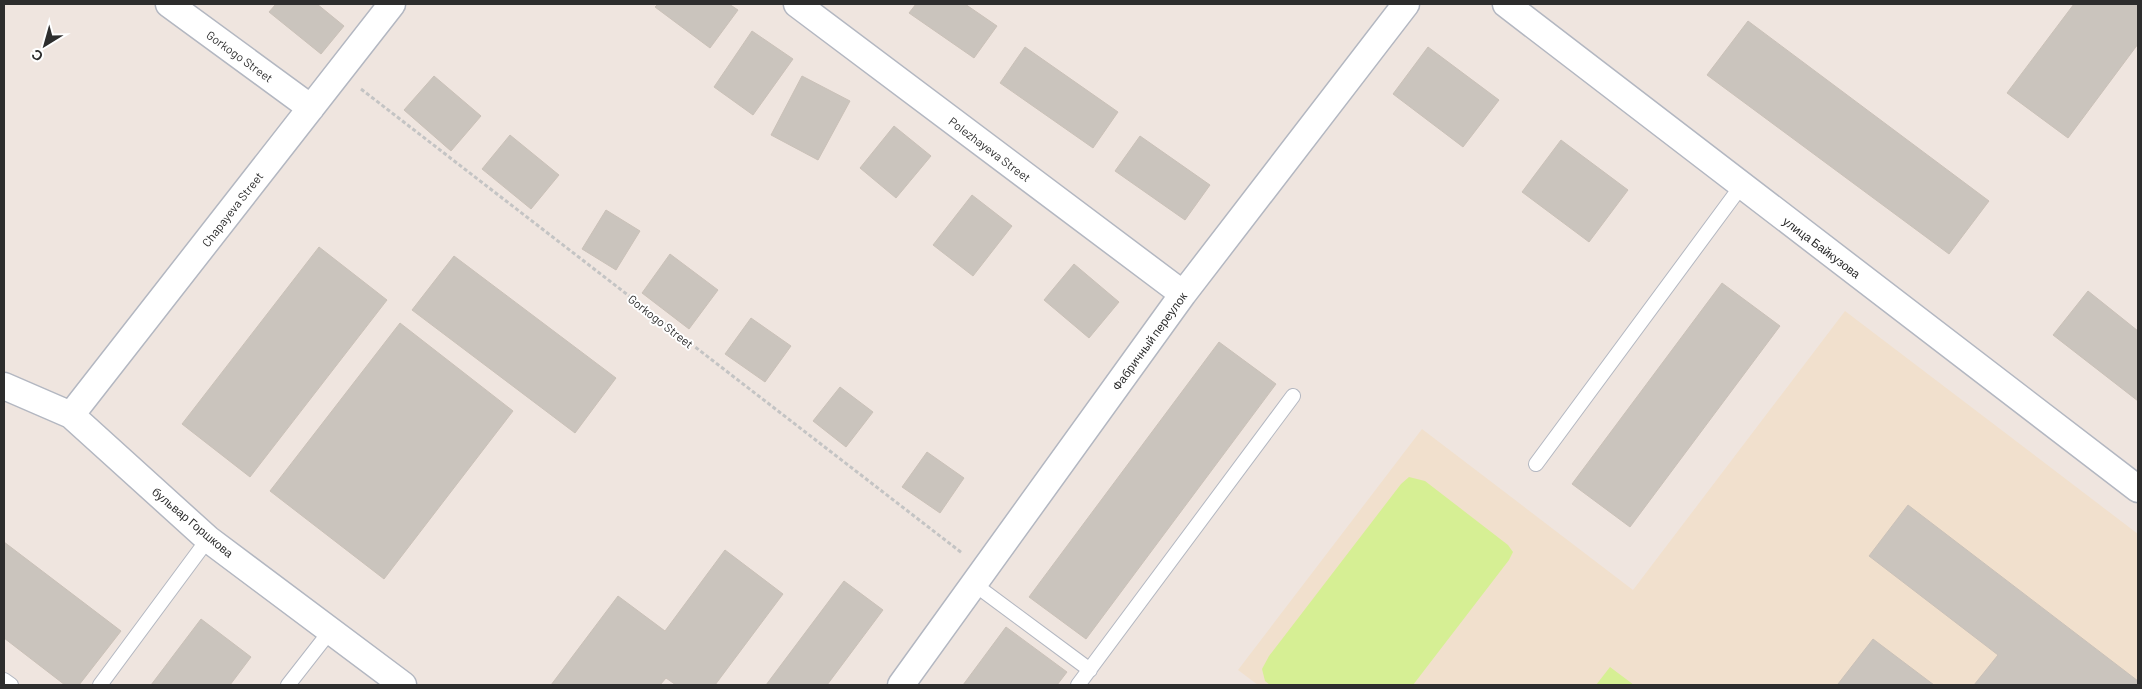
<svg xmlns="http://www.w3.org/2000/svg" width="2142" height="689" viewBox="0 0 2142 689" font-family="Barlow,sans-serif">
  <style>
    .education { fill: #f1e0cd }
    .pitch { fill: #d6ef94 }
    .building { fill: #cac4bd; stroke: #cac1b8 }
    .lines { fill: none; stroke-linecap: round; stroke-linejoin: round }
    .lane-casing { stroke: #b3b7c1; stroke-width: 16 }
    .street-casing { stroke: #b3b7c1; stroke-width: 29 }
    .path { stroke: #c4c4c4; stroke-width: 3; stroke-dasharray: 4 2.5; stroke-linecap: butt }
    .lane { stroke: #fff; stroke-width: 14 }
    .street { stroke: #fff; stroke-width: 26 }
    .labels { text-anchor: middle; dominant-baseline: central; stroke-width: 4; stroke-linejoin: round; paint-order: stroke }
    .street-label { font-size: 12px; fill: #2d2d2d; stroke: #fff }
  </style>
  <rect width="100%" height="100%" fill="#efe5df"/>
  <path class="education" d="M1845,311L2138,534V685H1258L1238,670L1422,429L1633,590Z"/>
  <path class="pitch" d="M1409,477L1425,481L1508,545L1513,552L1509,560L1413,685H1270L1265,681L1262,669L1269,656L1401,484Z
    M1610,667L1634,685H1596Z"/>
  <path class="building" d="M276,4H317L344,26L321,54L269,12Z
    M658,4H729L738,10L710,48L655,7Z
    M916,4H965L997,26L974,58L909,13Z
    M2074,4H2138V44L2068,138L2007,93Z
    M1748,21L1989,201L1949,254L1707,75Z
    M752,31L793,59L753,115L714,87Z
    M1025,47L1118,112L1093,148L1000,83Z
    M1428,47L1499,100L1463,147L1393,94Z
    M434,76L481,116L451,151L404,110Z
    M802,76L850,101L818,160L771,135Z
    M894,126L931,156L896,198L860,168Z
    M510,135L559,175L531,209L482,169Z
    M1140,136L1210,185L1185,220L1115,171Z
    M1561,140L1628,190L1589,242L1522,192Z
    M972,195L1012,226L973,276L933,245Z
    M606,210L640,231L616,270L582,249Z
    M319,247L387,300L250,477L182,424Z
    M670,254L718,290L689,329L642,293Z
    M454,256L616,378L575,433L412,310Z
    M1074,264L1119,302L1089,338L1044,300Z
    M1722,283L1780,326L1630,527L1572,484Z
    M2088,291L2138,331V401L2053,335Z
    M751,318L791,346L765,382L725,354Z
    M400,323L513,411L384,579L270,491Z
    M1219,342L1276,384L1086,639L1029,597Z
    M840,387L873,412L846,447L813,421Z
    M927,452L964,478L940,513L902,487Z
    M1908,505L2138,681V685H1974L1998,655L1869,556Z
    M4,542L121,631L79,685H65L4,638Z
    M725,550L783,594L715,685H676L666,678L660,685H551L618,596L665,631Z
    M844,581L883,610L827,685H766Z
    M201,619L251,657L230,685H151Z
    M1006,627L1067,672L1057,685H963Z
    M1873,639L1934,685H1840L1838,684Z"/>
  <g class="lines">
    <defs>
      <path id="lane" d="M1536,464L1742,185
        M974,584L1090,670
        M4,680L11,685
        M100,685L208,539
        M288,685L331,630
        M1078,685L1293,396"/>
      <path id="street" d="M169,4L311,108
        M797,4L1183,294
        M1506,4L2138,489
        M4,386L71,415L208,539L403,685
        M71,415L392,4
        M901,685L1183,294L1406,4"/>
    </defs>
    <use href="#lane" class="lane-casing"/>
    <use href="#street" class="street-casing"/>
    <path class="path" d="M361,89L962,553"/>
    <use href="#lane" class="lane"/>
    <use href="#street" class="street"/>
  </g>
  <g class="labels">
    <g class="street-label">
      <text transform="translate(240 56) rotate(36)">Gorkogo Street</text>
      <text transform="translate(990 149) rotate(37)">Polezhayeva Street</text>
      <text transform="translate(232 209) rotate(-52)">Chapayeva Street</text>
      <text transform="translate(1822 247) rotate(37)">улица Байкузова</text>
      <text transform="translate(661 321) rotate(38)">Gorkogo Street</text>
      <text transform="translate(1149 341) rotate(-54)">Фабричный переулок</text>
      <text transform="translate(193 522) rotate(40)">бульвар Горшкова</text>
    </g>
  </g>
  <rect width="2142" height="689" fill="none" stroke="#2d2d2d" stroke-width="10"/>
  <g transform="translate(45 45) rotate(217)" stroke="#ffffff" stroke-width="4" paint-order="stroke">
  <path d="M0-4L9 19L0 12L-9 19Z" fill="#2d2d2d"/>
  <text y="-8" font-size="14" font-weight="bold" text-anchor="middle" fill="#2d2d2d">С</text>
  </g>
</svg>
